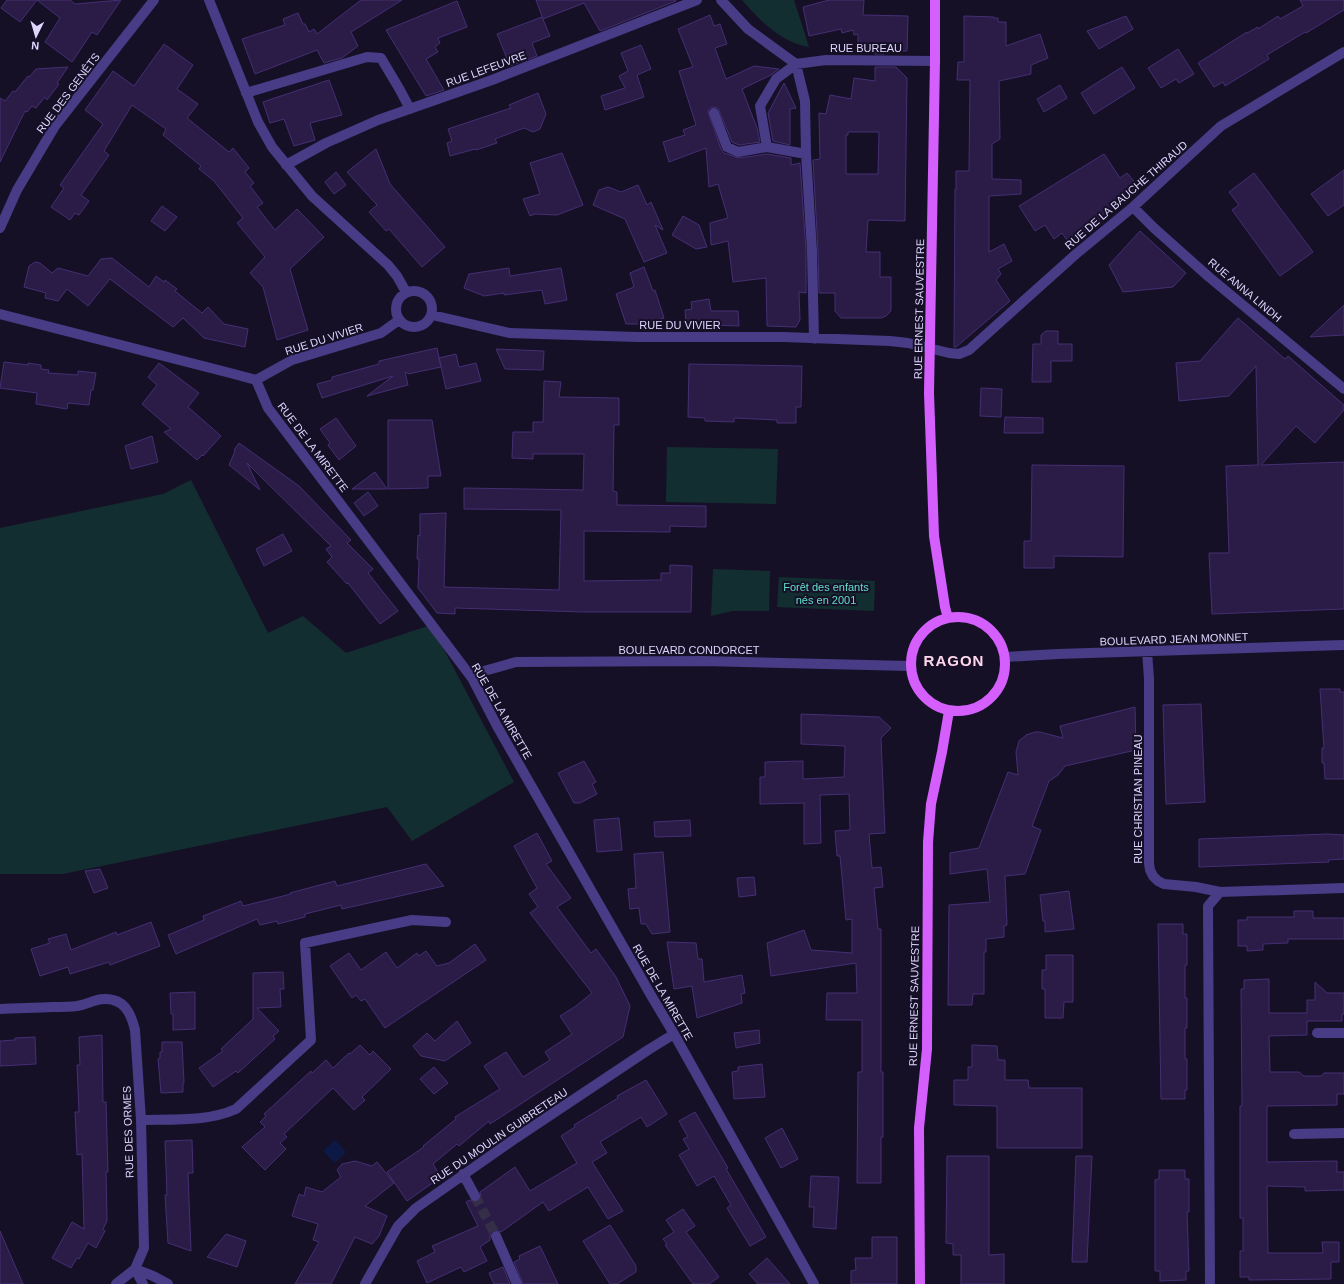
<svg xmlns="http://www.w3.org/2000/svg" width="1344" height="1284" viewBox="0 0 1344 1284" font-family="Helvetica,sans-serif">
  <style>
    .green { fill: #132e30 }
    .water { fill: #0b1944 }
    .building { fill: #2a1c47; stroke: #442f73; fill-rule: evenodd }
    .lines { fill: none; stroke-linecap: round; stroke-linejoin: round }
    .minor-tunnel { stroke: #342e47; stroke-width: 10; stroke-dasharray: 10 5; stroke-linecap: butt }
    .minor { stroke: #473c85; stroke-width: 10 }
    .major { stroke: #d45ffc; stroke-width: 10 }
    .labels { text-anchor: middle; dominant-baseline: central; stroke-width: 4; stroke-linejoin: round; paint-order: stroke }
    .street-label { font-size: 11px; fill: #dfd6fe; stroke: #161027 }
    .park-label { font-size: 11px; fill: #62decd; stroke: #161027 }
    .district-label { font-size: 15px; font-weight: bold; letter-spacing: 1px; fill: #fed8ec; stroke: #161027 }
  </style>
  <rect width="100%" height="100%" fill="#161027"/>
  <path class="green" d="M742,0H794L809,47C781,42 760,21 742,0Z
    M667,447L778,449L776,504L666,502Z
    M191,480L268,633L303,616L346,653L431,625L514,782L412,841L387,807L63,874H0V528L163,494Z
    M713,569L770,571L769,611H733L711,616Z
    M779,577L875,581L874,611L777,607Z"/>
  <path class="water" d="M335,1140L346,1152L335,1163L323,1151Z"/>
  <path class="building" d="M7,0H70L75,4L121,0L97,35L92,32L72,62L45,42L60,18L37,0L20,22L1,8Z
    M361,0H402L351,32L358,46L342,58L324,63L317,50L255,74L242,39L285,25L283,19L298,13L303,24H305L309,32L314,29L317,34Z
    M536,0H676V1L600,31L584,3L543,19Z
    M829,0H864L863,15L908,16L907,51H881L884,54H875V50H858V34L854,35L853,30L842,33L841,29L809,36L803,7Z
    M1300,0H1344V10L1306,33L1305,32L1267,55L1269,59L1225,86L1223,82L1214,87L1198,63L1247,32V33L1258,27V29L1278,16L1280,19L1303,6Z
    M457,1L467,27L438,38L440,43L435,47L438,52L426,59L444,90L426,96L386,30Z
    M710,15L714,26L720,24L727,44L715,48L726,79L754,66L779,69L771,75L742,89L757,128L760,142L739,145L732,142L718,108L712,107L709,109L708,112L721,149L724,153L739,158L767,154L791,158V165L800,163L806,251V293L799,292L800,320L796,327L767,326L766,278L733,282L728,241L711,245L710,223L728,218L718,184L709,187L706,148L669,162L663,142L685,135L683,130L696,125L679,71L693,67L678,29Z
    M964,16L994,17V18H998V22H1006V46L1040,34L1048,58L1031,65V74L999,81L1000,139L992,144V179L1021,180V194L989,196V252L1004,244L1012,261L998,269L1001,274L996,280L1010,301L956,347H954L955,189H956V171H969L970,80H957L958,62H964Z
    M1126,16L1133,29L1099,49L1087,31Z
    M542,17L550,36L532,43L537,56L510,66L497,34Z
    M164,44L193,65L177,89L198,104L187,118L229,152L233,148L249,168L245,172L254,183L250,186L263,203L257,207L275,230L297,209L324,237L290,269L308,330L277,340L263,287L250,273L265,257L237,223L243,218L214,181L199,169L201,166L163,135L166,129L132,105L104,151L109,155L81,195L89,201L79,215L75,213L70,220L51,207L64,188L60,185L103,124L85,110L113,71L134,86Z
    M641,45L651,69L637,75L644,97L605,110L601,96L625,88L619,76L628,71L621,53Z
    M1178,49L1194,74L1179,83L1176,79L1161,88L1148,68Z
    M68,67L57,83L59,84L47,100L45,97L36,108L32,106L27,112L25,111L0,162V98L5,101L13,91L15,92L28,76L29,77L36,69Z
    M875,67H896L907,78L905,221L868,220L866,252H880V277H891V310L890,312L886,316L881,318H841L835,311V293H819L818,251L813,160L820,159L819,113L826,114L830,95L851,99L854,78L875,81ZM848,132H879L878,174H846V135H848Z
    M1122,67L1135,88L1094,114L1081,93Z
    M329,80L342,115L310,123L315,140L294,146L284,119L270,123L263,102Z
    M784,83L796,108L790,109V145L773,141L768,113Z
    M1060,85L1067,98L1044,112L1037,99Z
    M538,93L546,114L540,129L533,132L524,128L495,139L497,143L476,150L475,149L450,156L447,143L452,141L448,129L511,108L509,105Z
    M376,149L390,184L445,247L422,267L389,229L386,231L369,212L377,205L347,172Z
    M562,153L583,205L557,215L535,214L530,216L523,199L540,194L530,163Z
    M1104,154L1120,178L1127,173L1138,186L1071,246L1062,233L1054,239L1045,225L1035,231L1019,206Z
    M1344,170V205L1328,216L1311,194Z
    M336,172L346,185L334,194L325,182Z
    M1254,173L1313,252L1280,276L1232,210L1239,205L1229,192Z
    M638,185L647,205L651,202L663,230L655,225L667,253L644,262L625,219L593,205L599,190L608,187L621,192Z
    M162,206L177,217L165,231L151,221Z
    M683,216L699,225L707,247L696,249L672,235Z
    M1140,231L1186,273L1173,287L1123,292L1109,265Z
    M112,258L149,287L156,276L164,282L165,280L177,289L175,291L202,313L208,307L224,324L248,329L245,347L204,338L183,318L173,327L110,279L88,306L67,289L58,301L45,298L46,293L24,287L29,266L35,262L40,263L52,273L58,268L88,276L101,259Z
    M644,267L653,291L655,290L664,318L646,324H626L616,294L634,287L630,273Z
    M509,268L510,276L561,268L567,300L545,304L542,290L504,295V293L484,296L464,288L469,274Z
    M709,299L711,311H738L739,326L713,325V328L696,329L695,326H686L685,310L692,309L691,302Z
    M1344,305V335L1310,337Z
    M1238,318L1285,359L1288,356L1344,405V410L1315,443L1296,426L1261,465L1344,462V609L1212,614L1209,553H1229L1226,466L1258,465L1256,366L1229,396L1179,401L1176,363L1200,361Z
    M1046,331H1058V344H1072V361H1051V382H1032L1033,344H1041V335Z
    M437,348L441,367L408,374L406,372H405L408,385L367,396L393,376L322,398L317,384L332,380V377L379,364V361Z
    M496,349L544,351L543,370L505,369Z
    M456,354L459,367L476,363L481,381L446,389L439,358Z
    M4,362L28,365V363L41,365V369L49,370L48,373L78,375V371L96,373L93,390H91L89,405L68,403L67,409L36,404L37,393L0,388Z
    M159,363L199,393L188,407L221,436L203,456L202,455L197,460L164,432L171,429L142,404L157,385L148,377Z
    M689,364L802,366L801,407H796V423H777V420L734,418V422L705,421V418L688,417Z
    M544,381L561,382L559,397L619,398V425H614L613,491L617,492V505L706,506V527L670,526V532L584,531V581L661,580V573H670V565L692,566L691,612H584L455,608V614L437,613L418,588L419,559H417L418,535L420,536V514L446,513L444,587L559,590L561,510L464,509V488L583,490L584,454H533V459L512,458L513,432H533V422H543Z
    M981,388L1002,389L1001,417L980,416Z
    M1005,417L1043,418V433H1004Z
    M336,418L356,446L339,460L328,445L330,443L320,429Z
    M388,420H432L441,476H428V488L388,489Z
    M152,436L158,462L131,469L125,446Z
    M239,443L299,486L351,540L347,543L373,569L368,573L398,611L380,624L348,583L347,584L327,562L332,557L326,549L331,546L247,463L260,490L229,465L235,451L234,450Z
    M1032,465L1124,466L1123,557L1054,556V568H1024V541H1031Z
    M375,472L387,489H352Z
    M368,492L378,506L364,516L354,503Z
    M283,534L292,551L264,566L256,549Z
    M1320,689H1340V692H1344V779H1325L1324,763H1322V748H1324Z
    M1201,704L1205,802L1166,804L1163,705Z
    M1135,707L1136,750L1065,766L1058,775L1049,781L1032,826L1041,830L1025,874L1005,876L1007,925L1004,926V937L986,939V952H984V994H973L972,1005H948L949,905L990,902L987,869L950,874V853L979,848L1008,772L1018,775L1016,752L1019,741L1026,735L1035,732H1040L1063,738L1060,726Z
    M801,714L879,717L891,728L881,738L885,833L869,834L872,868L881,867L883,887L874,888L878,929H881V1072H883V1137H881V1183H857L858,1072H862V1020H826L827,993H857L856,963L771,976L767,943L804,930L811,950L852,953V919L846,920L840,856H837L835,831L850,830L849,794L820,795L821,843L804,844V803L760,804V777H765V762L803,761V779L844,777L845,746L801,744Z
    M584,761L596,782L592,784L597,794L580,803H574L558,773Z
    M619,818L622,850L597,852L594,820Z
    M690,820L691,836L655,837L654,822Z
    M537,833L552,861L546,864L571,898L557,907L591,953L596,949L616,977L630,1006L623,1037L490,1124L489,1121L459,1146L457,1144L433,1164L441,1177L407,1201L387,1172L424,1147L423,1146L456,1119L455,1117L500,1089L484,1066L506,1052L523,1077L550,1060L545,1052L572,1034L560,1016L576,1006L592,993L530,913L538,907L529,894L537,888L514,846Z
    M1328,834L1344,835V859L1328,860L1329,862L1199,867V839Z
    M663,852L670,932L652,934L646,924H641L639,908L630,909L628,889L636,888L634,854Z
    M426,864L444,886L342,909L341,905L305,914V917L278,924L277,921L260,925L257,919L176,954L168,935L204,920L203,916L241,901L243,906L291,894L290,893L335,881L337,886Z
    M100,869L108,888L94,893L85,871Z
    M754,877L756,895L739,897L737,878Z
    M1069,891L1074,929L1045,932V921H1043L1040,895Z
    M1294,911H1313V918H1344V939H1288V943L1263,944V950L1247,951V946H1238V920H1247V917H1294Z
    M151,922L160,946L110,965L109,962L70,974L68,967L40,976L31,949L50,943L48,939L66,934L71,950L116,932L117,935Z
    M1158,924H1183V934H1187V965H1185V998H1187V1028H1185V1059H1187V1090H1185V1099H1161Z
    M667,942L696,943L698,959H702L704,982L742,975L745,993L741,994L742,1003L697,1018L692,986L674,989Z
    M475,944L486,960L385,1028L365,999L361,1001L356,995L352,998L330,966L349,953L361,970L386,952L397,968L417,953L419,956L426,951L437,966L449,963Z
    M1046,955H1073V1002H1064L1063,1018H1045V989H1042V970H1046Z
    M283,972L284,989H280L281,1007L257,1008L279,1031L273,1036L275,1039L238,1073L236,1071L213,1087L199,1068L223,1051L221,1049L253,1019V973Z
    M1269,979V1013H1307V1000H1315V982L1327,993H1344V1014H1342V1021H1307V1035L1269,1036L1270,1072H1299L1304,1076H1321L1324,1073H1344V1094H1337V1105L1267,1106V1162L1337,1161V1172H1344V1190L1305,1191V1187L1267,1186L1268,1253H1323L1322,1242H1339V1262H1331V1279L1249,1280V1277H1240V1251H1243V1218H1240V1106H1242L1241,989H1244V980Z
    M195,992V1029L173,1030V1014H171L170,993Z
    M457,1021L471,1043L445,1061L421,1056L413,1046L427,1033L435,1041Z
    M759,1030L760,1043L736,1048L734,1033Z
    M102,1035L103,1102H106L108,1172H106L107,1221L103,1229L105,1231L96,1248L88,1243L79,1259L77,1258L71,1268L52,1258L72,1222L84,1229L82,1154L77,1155L75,1112H79L77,1065H80L79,1037Z
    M35,1037L36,1064L0,1066V1041L15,1040V1038Z
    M162,1042H182L184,1083H183V1092L161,1093L158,1059L160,1058V1052H162Z
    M360,1045L370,1055L373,1051L391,1069L362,1097L365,1100L354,1110L333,1088L284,1134L287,1137L280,1143L286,1149L265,1170L242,1147L265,1127L260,1122L266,1116L264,1114L311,1071L312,1073L326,1060L333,1068L349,1053L350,1054Z
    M972,1045L997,1046L998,1060H1005V1080H1028L1029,1088H1082V1148H997V1106L954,1105V1080H968V1067H972Z
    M762,1064L765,1097L734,1099L732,1072L738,1071V1067Z
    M434,1067L448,1083L434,1094L420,1079Z
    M646,1080L667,1114L647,1127L641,1117L600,1142L607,1153L592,1162L623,1211L608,1219L588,1187L549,1211L543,1202L501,1232L496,1230L491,1232L490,1236V1240L480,1247L487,1261L464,1272L461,1267L427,1283L417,1261L435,1252L432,1246L478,1226L466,1202L470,1200L474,1202L478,1201L481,1197L480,1192L515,1167L530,1191L577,1163L561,1136L575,1127L574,1125L618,1098L617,1096Z
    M695,1112L728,1168L726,1169L766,1237L750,1246L727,1208L731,1205L714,1176L697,1186L679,1155L689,1149L683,1139L688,1137L679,1121Z
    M782,1128L798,1159L781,1168L765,1138Z
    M192,1140L193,1173H188L191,1251L168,1243L165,1195H167L165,1141Z
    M947,1156H989V1255L1004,1254V1284H961V1255H953V1244L946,1243Z
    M1076,1156H1092L1087,1262H1072Z
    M355,1161L372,1166L377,1162L394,1183L365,1206L387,1216L379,1236L372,1244L355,1237L331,1284H295L319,1242L313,1240L318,1224L292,1216L299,1194L304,1196L306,1187L322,1192L341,1177L337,1170L342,1164Z
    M1159,1170H1185V1179H1189V1212H1187L1189,1271H1186V1280L1160,1281V1271H1155V1180L1159,1179Z
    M811,1176L839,1177L836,1229L813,1227L814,1207H809Z
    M683,1209L695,1226L686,1232L719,1277L709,1284H693L665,1245L667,1244L663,1239L674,1232L666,1220Z
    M610,1225L636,1266V1272L617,1284H610L583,1241Z
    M0,1231L23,1284H0Z
    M226,1234L246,1241L237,1267L207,1257Z
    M872,1237H897V1284H851V1271L856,1270L855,1258H872Z
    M540,1246L558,1284H523L514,1262L520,1259L519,1256Z
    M767,1258L790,1284H758L749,1274Z
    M503,1267L510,1284H494L489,1273Z"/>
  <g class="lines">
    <path class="minor-tunnel" d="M475,1196L496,1236"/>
    <path class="minor" d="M209,0L258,122L272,147L312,196L388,265L397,276L406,292
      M721,0L748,29L796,64L805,101L806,154L812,251L814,339
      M246,93L367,57L381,58L400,90L410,109
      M714,113L727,147L738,152L767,147L760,106L776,79L796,64L826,60L935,61
      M767,147L806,154
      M286,165L326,143L378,120L492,80L697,0
      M1133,207L1154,228L1209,277L1344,389
      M0,228L17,190L55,126L154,0
      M396 309a18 18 0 1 1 36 0a18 18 0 1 1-36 0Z
      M0,314L234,374L256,380L268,408L472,678L497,726L652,997L674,1034L814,1284
      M432,315L509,333L637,337H784L890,341L908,343L949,353L959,354L969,350L1076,254L1133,207L1221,126L1344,52
      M256,380L292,360L381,333L399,320
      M1147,651L1149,679V863L1150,870L1153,876L1158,881L1164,884L1196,887L1220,892L1344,888
      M1005,657L1058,654L1344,645
      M472,678L484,671L516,662L703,661L910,666
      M0,1009C17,1008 35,1008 52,1007C60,1007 69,1007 77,1006C90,1004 99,996 113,1000C127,1003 132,1018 135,1030L141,1120L144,1248L135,1269L116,1284
      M1317,1033H1344
      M141,1120C172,1119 207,1122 236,1109L311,1040L305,943L412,920L446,922
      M1294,1134L1344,1133
      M463,1174L475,1196
      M496,1236L517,1284
      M135,1269L153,1276L168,1284
      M135,1269L143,1284
      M365,1284L398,1226L416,1208L516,1138L648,1050L674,1034
      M1210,1284L1208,906L1220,892"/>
    <path class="major" d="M935,0V61L929,393L934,536L945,607L948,618
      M911 664a47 47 0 1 1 94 0a47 47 0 1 1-94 0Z
      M920,1284L919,1128L927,1049L928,842L931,804L942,752L949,711"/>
  </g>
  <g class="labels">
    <g class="street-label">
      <text x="866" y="48">RUE BUREAU</text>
      <text transform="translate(486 69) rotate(-20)">RUE LEFEUVRE</text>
      <text transform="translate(68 93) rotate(-53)">RUE DES GENÊTS</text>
      <text transform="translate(1126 195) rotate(-41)">RUE DE LA BAUCHE THIRAUD</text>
      <text transform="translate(1245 290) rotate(40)">RUE ANNA LINDH</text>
      <text transform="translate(919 309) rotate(-89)">RUE ERNEST SAUVESTRE</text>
      <text x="680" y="325">RUE DU VIVIER</text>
      <text transform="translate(324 339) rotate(-18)">RUE DU VIVIER</text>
      <text transform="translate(313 447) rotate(53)">RUE DE LA MIRETTE</text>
      <text transform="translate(1174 639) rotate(-2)">BOULEVARD JEAN MONNET</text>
      <text x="689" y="650">BOULEVARD CONDORCET</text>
      <text transform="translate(502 711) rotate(60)">RUE DE LA MIRETTE</text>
      <text transform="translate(1138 799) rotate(-90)">RUE CHRISTIAN PINEAU</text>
      <text transform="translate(663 992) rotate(60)">RUE DE LA MIRETTE</text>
      <text transform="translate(914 996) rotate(-89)">RUE ERNEST SAUVESTRE</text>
      <text transform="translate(128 1132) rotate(-92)">RUE DES ORMES</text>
      <text transform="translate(499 1136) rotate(-34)">RUE DU MOULIN GUIBRETEAU</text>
    </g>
    <g class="park-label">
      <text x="826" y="587">Forêt des enfants<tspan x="826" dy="13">nés en 2001</tspan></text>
    </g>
    <g class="district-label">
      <text x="954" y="660">RAGON</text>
    </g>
  </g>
  <g transform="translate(36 36) rotate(185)" stroke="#161027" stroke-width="3" paint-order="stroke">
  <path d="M0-3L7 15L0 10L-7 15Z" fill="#dfd6fe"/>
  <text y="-6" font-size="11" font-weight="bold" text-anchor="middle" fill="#dfd6fe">N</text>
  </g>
</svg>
